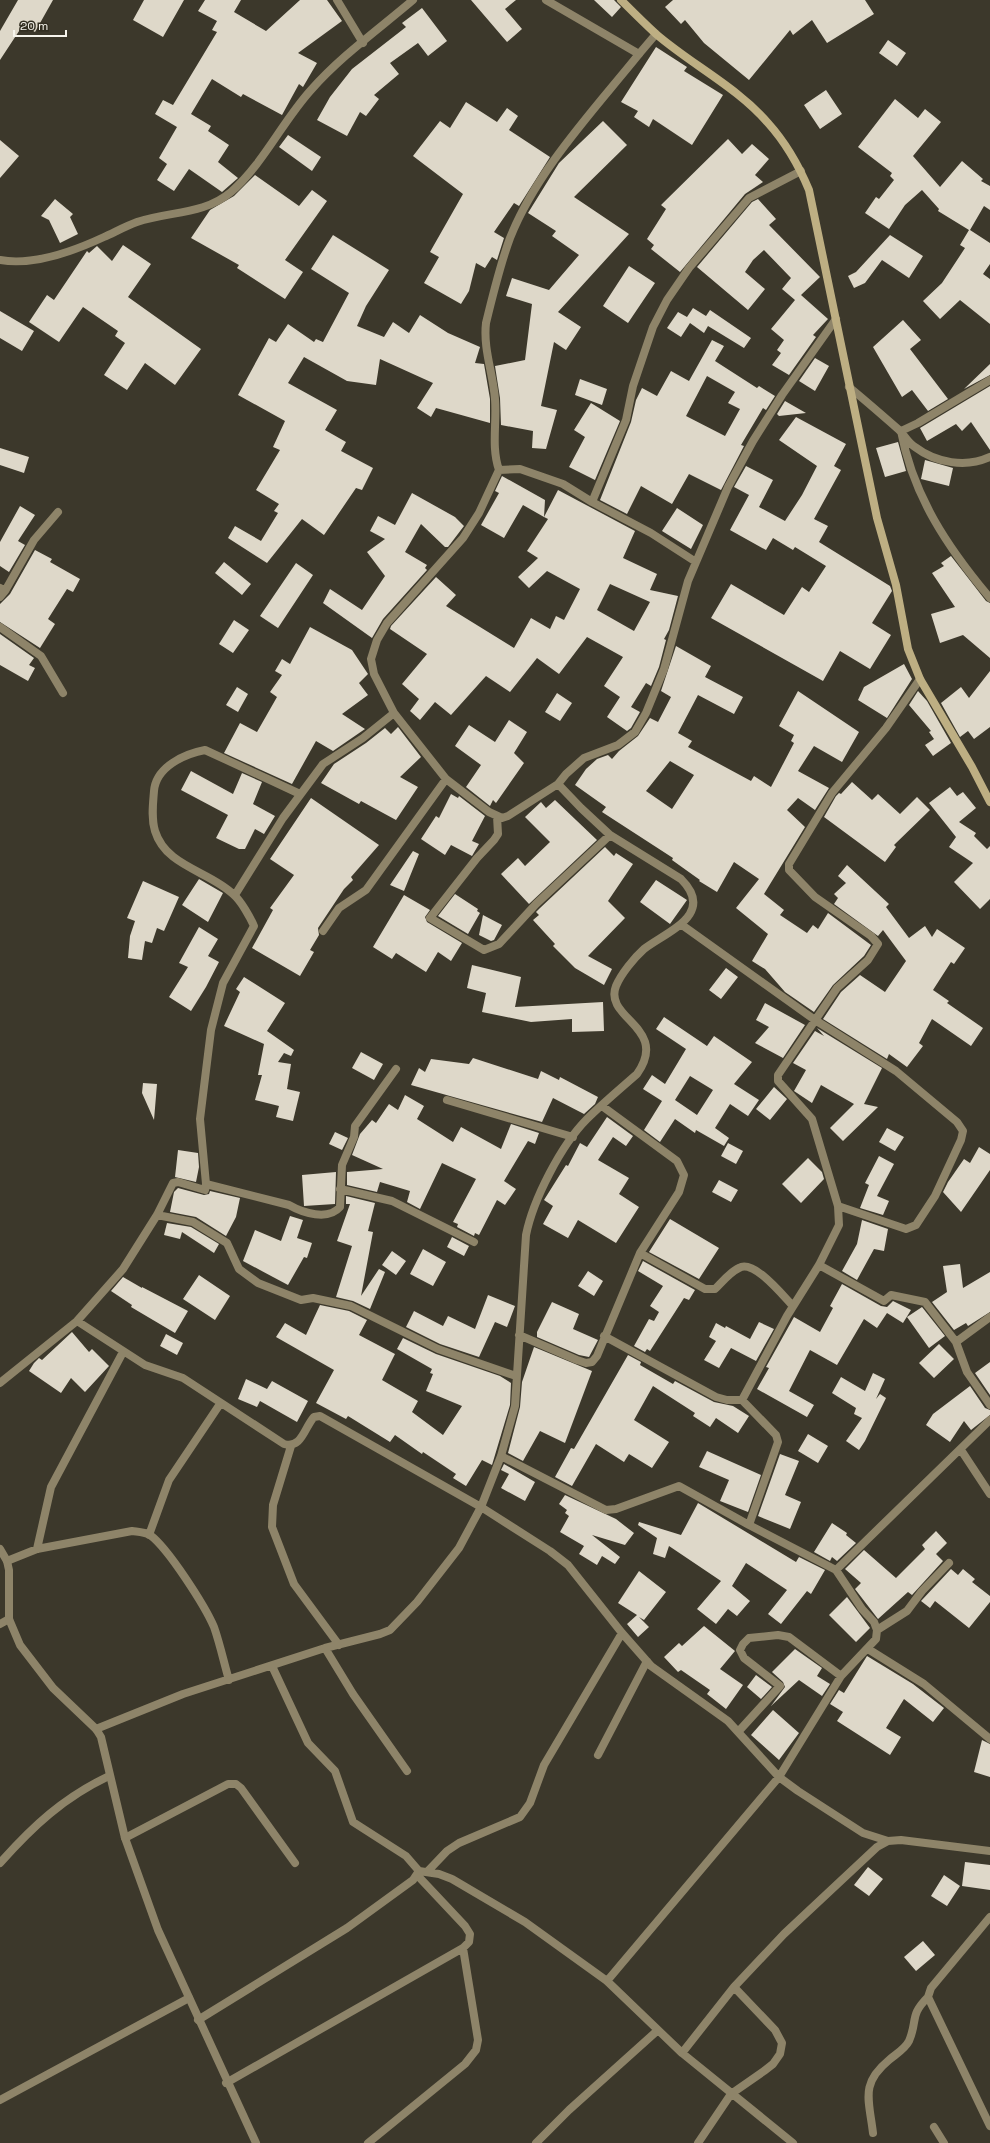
<svg xmlns="http://www.w3.org/2000/svg" width="990" height="2143" viewBox="0 0 990 2143" font-family="'Space Grotesk',sans-serif">
  <style>
    .building { fill: #ded8c9; fill-rule: evenodd }
    .lines { fill: none; stroke-linecap: round; stroke-linejoin: round }
    .minor { stroke: #8e8469; stroke-width: 8 }
    .tertiary { stroke: #8e8469; stroke-width: 8 }
    .secondary { stroke: #beaf83; stroke-width: 8 }
  </style>
  <rect width="100%" height="100%" fill="#3c382b"/>
  <path class="building" d="M18,0H53L35,32L23,25L0,60V31Z
    M144,0H184L163,37L133,20Z
    M205,0H241L234,12L266,31L300,0H327L342,21L298,53L317,63L303,87L299,84L282,115L243,94L241,97L212,79L191,114L211,126L208,131L229,145L218,162L238,178L222,192L189,169L174,191L157,180L167,164L159,158L177,127L155,114L163,100L173,105L217,32L212,30L217,21L198,11Z
    M471,0H516L505,9L522,29L507,42Z
    M594,0H614L621,7L612,17Z
    M673,0H865L874,14L827,43L812,20L793,35L790,30L749,80L704,43L685,20L681,24L665,7Z
    M422,8L447,41L428,56L418,43L390,63L399,74L374,95L379,99L366,116L360,112L347,136L317,120L330,97L352,69L406,27L402,23Z
    M888,40L906,53L897,66L879,53Z
    M656,47L687,67L684,71L723,95L692,145L653,119L649,127L634,117L638,111L621,102Z
    M826,90L842,114L820,129L804,105Z
    M895,99L918,118L925,109L941,122L913,156L940,187L962,161L983,179L981,181L990,186V210L984,206L970,230L990,243V264L983,274L990,279V324L960,300L940,319L923,301L942,283L965,248L960,245L969,230L938,211L939,209L922,190L905,205L889,229L865,213L876,197L879,199L894,180L890,176L892,173L858,147Z
    M466,102L497,122L507,108L518,116L509,130L550,157L519,206L514,203L494,232L504,238L497,260L492,257L485,268L476,263L469,291L461,304L424,283L439,257L430,252L463,194L413,156L440,121L450,128Z
    M603,121L627,145L574,197L629,234L558,312L581,327L566,350L554,342L541,406L557,410L546,449L532,448L533,431L501,425L500,398L495,366L525,360L532,304L506,296L512,278L549,290L579,255L552,236L556,231L528,213L559,163Z
    M288,135L321,157L312,171L279,147Z
    M728,139L742,154L752,144L769,159L755,175L763,182L745,194L680,272L651,249L654,245L647,239L666,209L661,205Z
    M0,140L19,156L0,178Z
    M255,175L299,206L312,190L327,201L285,260L303,272L285,299L237,268L239,265L191,238L210,210L234,196Z
    M55,199L73,214L70,217L78,234L60,243L49,220L41,216Z
    M758,199L776,219L769,225L820,277L801,295L828,319L813,335L816,337L789,375L772,365L781,353L777,350L784,340L771,329L795,300L782,289L791,278L764,250L753,260L745,272L765,289L748,310L697,267L752,202Z
    M333,235L389,270L366,306L357,326L384,337L393,322L409,333L420,315L448,333L480,347L475,363L484,364L490,399V423L436,408L431,417L417,408L433,383L380,359L376,385L347,381L304,357L288,383L337,410L325,430L346,442L341,451L373,468L362,490L356,488L324,535L302,519L267,563L228,538L235,526L261,541L278,513L274,511L279,504L256,490L280,450L273,447L285,421L238,395L269,338L276,342L288,324L314,342L316,339L323,342L349,293L311,269Z
    M890,235L923,256L909,278L882,260L865,283L854,288L848,276L856,272Z
    M123,245L151,264L128,297L201,349L175,385L145,363L127,390L104,375L125,343L115,336L118,331L83,307L59,342L29,322L47,295L54,300L87,251L89,253L97,246L112,261Z
    M629,266L655,283L628,323L603,306Z
    M693,308L706,316L710,310L751,338L744,348L708,326L704,333L690,323L681,337L667,328L678,312L687,317Z
    M0,311L34,331L22,351L0,338Z
    M903,320L921,340L910,349L948,399L928,411L912,390L902,397L873,347Z
    M712,340L724,346L715,361L757,388L759,386L775,396L766,410L763,408L741,445L744,446L721,490L689,474L672,504L641,486L627,514L600,500L631,422L636,400L642,388L657,396L671,371L689,381ZM707,376L735,392L728,403L740,409L725,436L686,416Z
    M815,358L829,366L815,391L799,381Z
    M990,364V375L964,389Z
    M580,379L607,389L602,405L575,395Z
    M990,386V450L971,422L962,431L956,424L927,441L920,428Z
    M785,401L806,413L779,416L777,414Z
    M591,403L620,421L595,480L569,467L585,437L574,430Z
    M796,417L846,444L834,466L841,470L814,519L828,526L819,542L890,586L892,591L872,623L891,635L870,669L840,651L823,681L711,618L731,584L784,615L802,587L809,592L826,566L795,547L793,550L773,538L766,550L730,530L749,495L734,487L746,466L773,480L759,507L785,521L802,495L817,466L779,440Z
    M898,442L906,471L885,477L876,448Z
    M0,448L29,457L24,473L0,465Z
    M925,460L953,468L949,486L921,479Z
    M502,476L545,500L544,517L523,505L504,538L481,525L499,493L495,491Z
    M558,490L635,531L623,558L657,574L650,590L678,596L669,630L664,639L666,640L659,667L651,686L646,683L631,707L640,712L631,728L627,731L607,717L620,697L604,686L623,657L587,637L559,674L537,658L510,692L486,676L451,715L435,702L420,720L410,711L419,699L402,684L427,654L390,629L391,626L436,577L456,595L446,606L514,648L531,618L550,629L556,616L564,620L580,589L547,571L529,588L518,577L538,558L527,551L548,519L544,517ZM610,584L650,602L634,631L597,610Z
    M412,493L455,517L464,526L448,547H445L421,524L405,552L427,565L425,568L427,570L383,619L372,638L323,603L330,589L362,610L385,576L367,552L385,539L370,531L378,516L395,525Z
    M20,506L35,515L18,541L25,545L9,572L0,566V542Z
    M677,508L703,525L691,549L662,531Z
    M35,550L52,559L50,562L80,579L73,592L67,589L48,619L55,624L40,648L0,622V604L10,594Z
    M951,556L986,601L990,603V658L963,635L940,643L931,614L955,607L932,573L944,566L941,563Z
    M224,562L251,584L242,595L215,573Z
    M296,563L313,575L278,628L260,616Z
    M234,620L249,630L233,653L219,644Z
    M310,627L352,650L368,674L359,683L368,695L342,714L365,729L333,751L316,741L292,784L224,753L240,723L257,732L277,697L270,692L282,675L275,671L282,659L290,664Z
    M0,634L34,658L29,665L35,668L28,681L0,665Z
    M676,646L711,666L705,677L743,697L734,714L698,695L678,733L692,741L688,747L751,781L754,776L771,787L794,743L791,741L794,735L779,726L798,691L859,732L842,762L814,746L798,771L829,788L815,810L798,798L787,810L805,827L764,894L784,910L780,915L807,933L813,925L818,929L828,913L871,945L864,956L833,985L814,1012L785,992L765,969L752,961L768,934L736,908L759,879L734,862L717,892L699,881L700,880L672,860L673,858L602,812L606,807L575,785L586,769L597,759L608,755L612,759L619,751L638,736L650,718L658,722L671,697L661,691ZM670,761L694,775L672,809L646,791Z
    M904,664L912,679L887,718L858,700L864,687Z
    M990,671V727L974,739L968,731L960,737L941,703L961,687L969,698Z
    M237,687L248,694L238,712L226,705Z
    M918,691L927,701L951,743L933,756L925,745L934,739L929,732L931,731L909,705Z
    M557,693L572,703L560,721L545,712Z
    M509,720L527,732L514,753L524,763L496,803L493,800L490,806L466,787L481,765L455,746L469,725L495,742Z
    M398,727L421,757L400,777L418,787L396,820L361,801L359,804L321,783L334,764L366,743L385,728L391,734Z
    M191,771L233,794L242,773L262,782L253,804L275,816L264,834L255,829L245,849H239L216,838L228,815L181,790Z
    M852,782L872,800L878,794L900,814L917,797L930,810L894,845L896,847L885,862L824,817L836,796L839,793L841,794Z
    M950,787L957,796L963,792L976,808L959,822L976,833L974,836L987,849L990,846V899L980,909L954,882L973,863L949,847L956,837L929,803Z
    M451,794L458,798L459,796L485,816L472,841L479,844L472,856L451,845L445,855L421,839L436,816L439,818Z
    M311,798L379,845L351,877L353,880L344,889L318,928L319,935L310,950L314,952L300,976L252,948L273,910L270,908L294,875L270,859Z
    M555,800L597,840L529,904L501,874L518,858L525,866L550,842L525,817L541,802L546,808Z
    M605,847L614,856L616,853L633,864L608,901L625,918L588,956L612,969L604,985L575,968L553,946L555,944L533,920L539,915L536,912L540,908Z
    M413,851L419,854L404,891L390,885Z
    M847,865L889,904L886,907L909,938L925,926L932,937L937,929L965,948L954,964L951,962L933,990L949,1001L947,1003L983,1028L971,1046L932,1019L919,1043L923,1046L907,1067L889,1054L887,1059L823,1019L841,992L860,975L885,992L906,961L883,930L878,936L834,904L838,898L834,894L846,883L838,876Z
    M199,879L223,893L208,922L182,905Z
    M656,880L687,900L670,924L640,902Z
    M143,881L179,897L164,931L157,928L152,943L145,941L142,960L128,958L130,936L135,921L127,918Z
    M455,894L478,909L477,911L480,913L468,934L438,916Z
    M404,895L430,910L425,917L427,922L462,943L451,961L438,952L426,972L396,953L392,959L373,947Z
    M483,915L502,925L494,940L491,941L479,935Z
    M199,927L218,939L208,956L219,962L206,987L191,1011L169,997L188,967L179,963Z
    M472,965L521,977L515,1007L603,1002L604,1031L572,1032V1019L531,1022L482,1012L486,993L467,988Z
    M726,968L738,977L721,999L709,990Z
    M244,977L285,1003L267,1031L294,1050L291,1056L284,1053L278,1062L291,1064L287,1089L300,1092L293,1121L276,1117L279,1106L255,1100L262,1075H258L264,1044L224,1026L240,992L236,989Z
    M765,1003L805,1025L783,1058L755,1043L769,1027L756,1020Z
    M664,1017L707,1046L714,1036L752,1062L734,1084L759,1100L748,1116L730,1104L715,1128L729,1138L724,1146L696,1130L695,1133L675,1119L660,1142L644,1130L662,1101L643,1089L652,1075L665,1084L686,1049L656,1029ZM690,1076L713,1090L697,1115L675,1100Z
    M817,1028L882,1068L864,1104L878,1107L843,1141L830,1128L854,1104L821,1085L812,1103L794,1091L806,1070L793,1063L815,1031L824,1036Z
    M361,1052L383,1064L374,1080L352,1068Z
    M473,1058L538,1079L541,1071L559,1080L560,1077L598,1097L595,1104L584,1114L553,1098L542,1122L411,1085L419,1068L425,1072L431,1059L469,1064Z
    M143,1083L157,1084L154,1120L142,1093Z
    M774,1087L787,1099L770,1120L756,1109Z
    M405,1095L424,1106L417,1119L453,1142L461,1127L501,1149L511,1124L539,1133L535,1144L528,1141L504,1181L516,1189L505,1205L497,1200L479,1235L475,1233L474,1236L457,1227L458,1224L453,1222L476,1179L442,1163L420,1209L407,1202L410,1191L380,1182L377,1192L347,1185V1172L383,1169L352,1155L360,1134L372,1120L376,1123L389,1104L398,1110Z
    M607,1117L633,1136L626,1146L613,1137L598,1160L629,1178L619,1194L639,1207L616,1243L578,1220L568,1238L543,1224L553,1206L544,1200L566,1165L568,1166L580,1143L587,1147Z
    M887,1128L904,1137L895,1151L879,1142Z
    M335,1132L348,1138L342,1150L329,1144Z
    M728,1143L743,1151L736,1164L721,1156Z
    M979,1147L990,1154V1170L961,1212L943,1192L948,1182L964,1159L970,1163Z
    M178,1150L198,1153L199,1167L196,1182L175,1177Z
    M879,1156L894,1164L877,1196L889,1201L883,1215L860,1208L869,1185L865,1183Z
    M808,1158L822,1172L824,1179L801,1203L782,1184Z
    M336,1172L335,1204L304,1206L302,1175Z
    M719,1180L738,1190L731,1202L712,1192Z
    M178,1188L204,1195L209,1194L210,1191L240,1198L236,1217L226,1236L196,1217L170,1212L174,1192Z
    M346,1196L375,1203L368,1231L373,1232L361,1296L379,1269L385,1272L370,1309L353,1301L336,1297L352,1246L337,1241L350,1204H346Z
    M290,1216L303,1220L297,1238L312,1243L307,1258L304,1257L288,1285L243,1261L255,1230L281,1241Z
    M670,1219L719,1248L699,1279L649,1252Z
    M862,1220L888,1229L884,1251L874,1249L857,1280L842,1271L857,1244Z
    M167,1223L191,1227L219,1244L214,1253L182,1232L180,1239L164,1235Z
    M452,1237L469,1246L464,1256L447,1247Z
    M423,1249L446,1262L433,1286L410,1274Z
    M392,1251L406,1261L396,1275L382,1265Z
    M643,1261L695,1290L689,1300L684,1298L650,1351L647,1349L645,1352L634,1346L649,1319L654,1321L659,1312L650,1306L663,1286L638,1271Z
    M960,1264L963,1288L990,1272V1312L968,1326L966,1323L954,1330L932,1302L947,1292L943,1266Z
    M588,1271L603,1281L594,1296L578,1286Z
    M199,1275L230,1296L215,1320L183,1299Z
    M123,1277L142,1288V1287L188,1311L175,1333L131,1307L132,1305L111,1291Z
    M842,1284L881,1306L887,1307L893,1301L911,1310L903,1323L887,1313L877,1328L864,1319L837,1365L810,1350L789,1391L814,1405L807,1417L757,1389L769,1368L766,1367L794,1317L820,1332L833,1308L830,1306Z
    M488,1295L515,1306L507,1327L495,1322L479,1357L440,1344L406,1327L414,1311L443,1326L448,1316L475,1329Z
    M552,1302L579,1314L573,1329L598,1340L589,1357L579,1355L537,1337V1332Z
    M320,1305L349,1311L367,1320L359,1335L395,1354L382,1380L418,1401L412,1412L443,1435L462,1406L426,1391L433,1374L430,1373L432,1369L397,1349L403,1338L436,1354L500,1376L511,1383L510,1405L492,1465L482,1460L466,1486L453,1478L456,1474L423,1452L422,1454L395,1435L390,1442L348,1416L346,1419L316,1403L334,1370L276,1337L285,1323L306,1335Z
    M922,1307L945,1336L929,1348L907,1317Z
    M759,1322L774,1329L756,1361L731,1348L719,1368L704,1360L716,1341L709,1337L716,1323L725,1328L726,1326L750,1339Z
    M72,1332L89,1352L92,1349L109,1366L85,1392L71,1378L61,1393L29,1371L34,1363L39,1358L42,1360Z
    M166,1334L183,1343L177,1355L160,1346Z
    M939,1344L954,1359L934,1378L919,1363Z
    M534,1347L592,1371L565,1443L540,1431L523,1461L508,1453L520,1407L522,1382Z
    M628,1355L641,1362L640,1365L673,1384L675,1381L714,1402L733,1406L749,1416L738,1433L716,1418L710,1427L693,1416L695,1413L653,1386L634,1420L669,1442L652,1468L629,1454L624,1462L596,1444L572,1486L555,1477L571,1448L574,1449Z
    M990,1362V1395L975,1373Z
    M873,1373L885,1379L876,1399L880,1394L886,1398L865,1441L859,1450L846,1441L862,1418L854,1414L856,1408L832,1393L841,1377L865,1391Z
    M246,1379L267,1389L272,1381L308,1401L297,1422L260,1401L257,1407L238,1399Z
    M970,1386L985,1408L990,1410V1415L971,1430L964,1421L950,1442L926,1425L933,1414Z
    M808,1434L828,1446L818,1463L798,1451Z
    M707,1451L761,1475L748,1512L720,1501L729,1480L699,1467Z
    M780,1454L799,1461L785,1495L801,1502L790,1529L758,1516Z
    M504,1464L535,1482L525,1501L501,1488L509,1474L501,1470Z
    M565,1495L616,1519L634,1533L625,1545L592,1535L620,1557L615,1564L602,1556L597,1565L579,1554L584,1546L560,1532L569,1516L565,1513L567,1510L559,1504Z
    M698,1503L796,1562L799,1557L825,1570L811,1594L807,1591L781,1624L768,1614L787,1590L746,1563L732,1586L750,1601L737,1616L728,1609L716,1624L697,1609L721,1581L669,1546L665,1558L653,1554L657,1538L638,1525L639,1522L681,1535Z
    M832,1523L847,1533L846,1535L856,1543L837,1561L832,1557L830,1561L814,1552Z
    M936,1531L947,1543L936,1554L943,1561L912,1595L908,1592L878,1619L855,1589L861,1583L845,1569L864,1550L896,1578L925,1549L922,1545Z
    M951,1569L958,1575L963,1569L975,1579L972,1582L990,1596V1602L969,1628L935,1601L930,1608L921,1601Z
    M639,1571L666,1592L644,1620L639,1617L649,1627L638,1637L627,1624L637,1615L618,1603Z
    M847,1597L870,1628L856,1642L829,1615Z
    M704,1626L735,1651L720,1669L743,1685L726,1709L707,1694L710,1690L681,1670L678,1672L664,1657L679,1643L682,1646Z
    M795,1649L822,1668L817,1676L830,1684L822,1696L799,1680L771,1706L785,1687L783,1682L772,1672Z
    M867,1656L913,1684L944,1708L933,1722L904,1699L886,1728L901,1737L890,1755L837,1721L843,1712L830,1704L839,1690L844,1693Z
    M756,1675L772,1687L761,1699L747,1687Z
    M773,1710L799,1733L779,1760L751,1735Z
    M982,1740L990,1744V1777L974,1772Z
    M965,1862L990,1865V1890L962,1886Z
    M868,1867L883,1879L869,1896L854,1885Z
    M944,1875L960,1886L947,1906L931,1896Z
    M923,1941L935,1955L916,1971L904,1957Z"/>
  <g class="lines">
    <path class="minor" d="M337,0L363,43
      M990,380L918,423L901,431C913,496 948,548 990,598
      M849,387C866,401 882,415 898,429C904,434 908,443 915,447C936,463 966,468 990,457
      M499,470L520,469L563,484L592,502L626,420L633,386L653,327L667,300L689,268L749,198L801,171
      M592,502L651,533L696,562
      M0,588L5,591L34,540L58,512
      M0,597L5,591
      M0,627L41,656L63,693
      M558,784L508,816L502,818L489,812L446,779L394,713L374,674L371,659L377,640L387,623L463,538L479,513L499,470C491,447 497,423 495,399C493,373 483,349 486,323C493,294 500,265 510,238C537,170 594,110 639,54
      M497,816L498,834L494,840L477,858L430,918L484,950L499,944L536,904L610,835
      M235,895L283,818L323,764L363,738L394,713
      M682,925L815,1020L896,1071L957,1122L963,1131L961,1140L935,1196L916,1225L906,1229L838,1206
      M323,931L339,908L366,890L446,779
      M447,1100L573,1137
      M206,1184L200,1119L211,1030L223,983L254,926C250,917 241,901 234,895C210,871 166,867 155,831C151,818 153,804 154,791C156,767 184,754 205,750L300,794
      M340,1189L392,1201L474,1242
      M157,1215L193,1222L227,1243L239,1269L258,1283L301,1300L313,1298L351,1306L438,1349L516,1376
      M640,1253L705,1289H715C722,1282 730,1272 739,1268C754,1259 783,1296 793,1306
      M819,1265L884,1301L891,1295L925,1302L956,1342L967,1372L990,1405
      M77,1321L145,1365L183,1378L284,1444C302,1449 304,1428 314,1417L320,1416L481,1507L550,1551L568,1565L622,1633L651,1666L728,1721L779,1777L798,1791L863,1833L888,1841
      M519,1335L577,1360L586,1363L592,1362L597,1356L640,1253L679,1192L684,1175L677,1161L602,1106
      M604,1336L716,1397L727,1400H742
      M956,1342L990,1317
      M0,1383L77,1321L123,1269L157,1215L173,1183L178,1182L205,1190L206,1184L289,1205C303,1213 328,1221 340,1207L342,1165L354,1137L355,1126L396,1069
      M291,1446L273,1505L272,1527L294,1584L339,1645
      M961,1450L990,1494
      M501,1456L606,1510L616,1509L679,1486L749,1525
      M149,1535L169,1480L220,1404
      M37,1549L51,1487L123,1352
      M7,1561L37,1549L132,1531C139,1532 144,1532 150,1535C168,1548 205,1606 214,1627C220,1644 224,1663 229,1680
      M836,1570L990,1420
      M0,1624L9,1619
      M877,1630L907,1611L922,1591L949,1563
      M325,1648L353,1694L407,1771
      M868,1649L924,1684L990,1739
      M96,1729L183,1694L325,1648L380,1634L390,1630L417,1602L459,1548L481,1507L501,1456L515,1406L526,1235C533,1200 561,1145 587,1119C602,1104 620,1089 637,1074C670,1027 603,1019 616,986C621,974 634,958 644,949C668,931 716,914 681,879L610,835L581,808L558,784L566,774L584,758L618,745L635,732L646,713L664,669L688,581L728,487L753,441L782,395L836,319
      M738,1732L780,1686L744,1658L740,1650L743,1644L749,1638L778,1635L789,1637L841,1676
      M598,1755L647,1661
      M125,1838L228,1784H236L241,1788L295,1863
      M0,1863C33,1826 63,1798 109,1776
      M419,1871L439,1874L452,1879L525,1922L607,1981L682,2053L793,2143
      M427,1872L447,1851L459,1843L520,1817L530,1803L544,1765L622,1633
      M990,1917L931,1988L928,1997L990,2126
      M607,1981L779,1777L841,1676L876,1639L877,1630L874,1622L862,1609L836,1570L749,1525L778,1442L776,1435L742,1400L787,1316L819,1265L839,1225L838,1206L812,1119L778,1081V1075L837,988L868,960L878,944L871,936L815,897L789,870V864L832,793L886,728L920,679
      M198,2020L347,1928L413,1880L419,1871L406,1856L353,1822L335,1771L308,1743L272,1666
      M682,2053L734,1987L784,1934L877,1847L888,1841L901,1840L990,1851
      M226,2083L463,1948L469,1942L470,1934L465,1926L418,1876
      M0,2100L189,1998
      M934,2127L944,2143
      M873,2133C869,2099 860,2084 889,2060C896,2054 905,2049 909,2041C918,2020 909,2016 928,1997
      M368,2143L465,2064L476,2050L478,2040L463,1948
      M536,2143L569,2110L658,2030
      M698,2143L731,2094L764,2071L773,2064L780,2054L782,2043L775,2030L734,1987"/>
    <path class="tertiary" d="M546,0L639,54L656,34
      M0,260C33,266 74,251 104,237C115,232 126,226 137,222C169,211 204,215 231,192C264,163 282,122 311,90C341,56 379,29 413,0
      M0,1549L7,1561L9,1570V1619L20,1645L53,1688L96,1729L101,1737L125,1838L158,1930L256,2143"/>
    <path class="secondary" d="M621,0C632,11 644,23 656,34C692,65 737,87 768,123C786,143 799,166 809,190L877,518L896,585L908,649L920,679L972,767L990,802"/>
  </g>
  <path d="M14 30v6h52v-6" fill="none" stroke="#f7f5ed" stroke-width="2"/>
  <text x="20" y="30" font-size="12" fill="#f7f5ed" stroke="#322e21" stroke-width="3" paint-order="stroke">20 m</text>
</svg>
